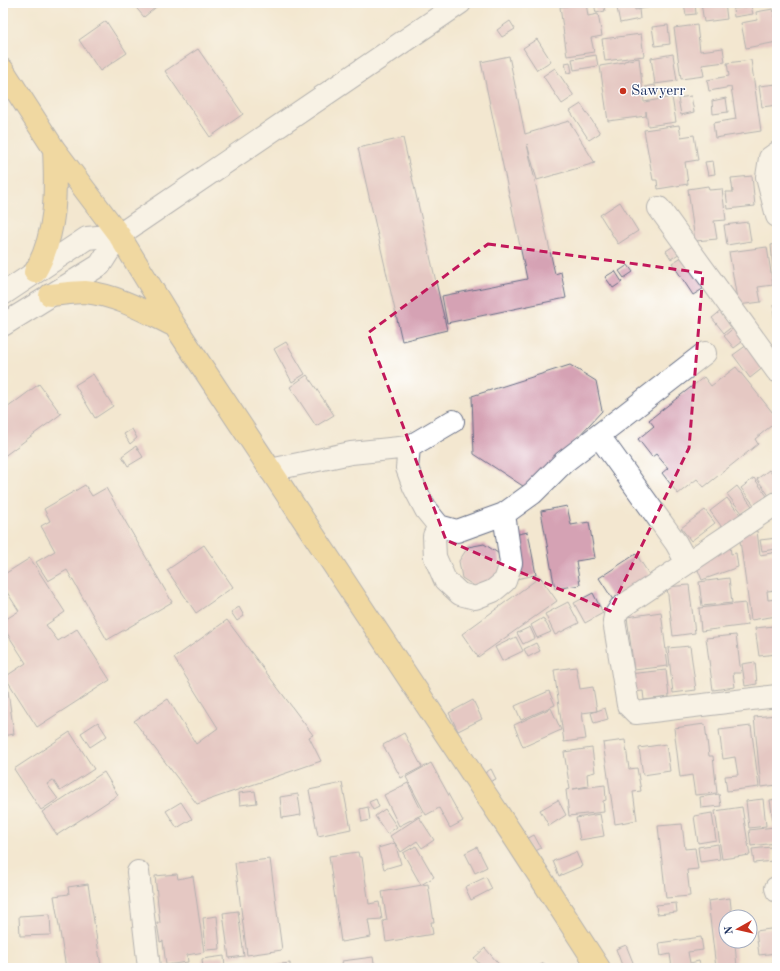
<svg xmlns="http://www.w3.org/2000/svg" width="780" height="971" viewBox="0 0 780 971" font-family="'Old Standard TT',serif">
  <style>
    .building { fill: #d5a2b4 }
    .lines { fill: none; stroke-linecap: round; stroke-linejoin: round }
    .minor-casing { stroke: #676f86; stroke-width: 24 }
    .major-casing { stroke: #676f86; stroke-width: 24 }
    .minor { stroke: #fff; stroke-width: 22 }
    .major { stroke: #eec569; stroke-width: 22 }
    .marked { fill: none; stroke: #c2185b; stroke-width: 3; stroke-dasharray: 8 5; stroke-linejoin: round }
    .poi-dot { fill: #c8321e; stroke: #fff; stroke-width: 1.5 }
    .labels { text-anchor: middle; dominant-baseline: central; stroke-width: 3; stroke-linejoin: round; paint-order: stroke }
    .poi-label { font-size: 15px; fill: #1b2f5e; stroke: #fff; text-anchor: start }
  </style>
  <rect width="100%" height="100%" fill="#fff"/>
  <filter id="ink" filterUnits="userSpaceOnUse"><feTurbulence type="fractalNoise" baseFrequency=".025" numOctaves="2"/><feDisplacementMap in="SourceGraphic" scale="8" xChannelSelector="R" yChannelSelector="G"/><feConvolveMatrix kernelMatrix="1 2 1 2 8 2 1 2 1" color-interpolation-filters="sRGB"/></filter>
  <filter id="wash" filterUnits="userSpaceOnUse"><feTurbulence type="fractalNoise" baseFrequency=".012" numOctaves="4" result="noise"/><feDisplacementMap in="SourceGraphic" scale="16" xChannelSelector="R" yChannelSelector="G"/><feGaussianBlur stdDeviation="0.9" result="paint"/><feColorMatrix in="noise" values="0 0 0 0 0 0 0 0 0 0 0 0 0 0 0 0 0 1.4 0 .05"/><feComposite in="paint" operator="in"/></filter>
  <g filter="url(#wash)">
    <rect width="100%" height="100%" fill="#f3e7d0"/>
    <g id="blocks">
      <path class="building" d="M132,3H161L144,17Z
        M586,3L588,16L598,14L602,36L591,38L594,52L567,56L560,7Z
        M594,3H603L605,11L596,13Z
        M616,3H634L635,10L639,9L640,19L620,23Z
        M638,3H672V4L639,9Z
        M684,3H695L696,14L686,15Z
        M701,3H725L727,19L704,22Z
        M751,6L753,14L734,17L733,9Z
        M773,9L777,32V42L746,48L741,23L757,20L756,12Z
        M106,21L127,53L100,71L79,40Z
        M510,21L515,29L502,37L497,30Z
        M668,25L670,44L655,46L652,27Z
        M697,25L700,51L723,48L725,62L702,65L704,76L681,79L674,28Z
        M641,34L644,56L605,61L602,39Z
        M537,39L551,61L537,70L523,48Z
        M198,49L243,114L210,137L165,71Z
        M673,54L677,81L655,84L651,58Z
        M596,55L598,66L574,70L572,59Z
        M509,56L525,134L569,121L595,163L537,180L527,144L555,274L561,272L566,298L447,323L442,296L527,279L481,62Z
        M639,58L644,102L672,97L676,122L648,126L646,111V116L608,121L600,66L624,62V61Z
        M751,60L761,131L715,138L713,123L736,119L731,87L709,91L707,80L729,76L727,63Z
        M570,62L572,72L567,73L565,63Z
        M555,68L574,96L562,104L543,76Z
        M777,84V105L762,107L759,86Z
        M655,85L656,92L647,94L645,87Z
        M691,96L694,112L681,115L678,98Z
        M726,98L728,112L713,114L712,101Z
        M581,104L600,133L589,140L570,111Z
        M679,125L681,137L694,135L698,160L685,162L688,184L658,189L657,180H653L644,130Z
        M403,138L447,330L402,341L358,148Z
        M713,161L715,174L708,175L705,162Z
        M752,176L755,206L728,209L726,192H733L731,178Z
        M708,186L709,190L722,189L726,220L714,221L717,239L695,241L688,189Z
        M620,202L638,231L618,244L600,215Z
        M748,222L751,241L727,245L724,225Z
        M777,244V268H773L771,245Z
        M675,245L680,253L671,259L666,251Z
        M767,247L773,285L758,287L761,302L738,305L729,252Z
        M685,255L706,287L693,295L672,263Z
        M628,265L633,272L624,278L619,271Z
        M615,271L622,282L613,288L605,277Z
        M774,273H777V288H776Z
        M773,305H777V332H776Z
        M722,310L734,325L724,333L712,318Z
        M736,326L746,339L734,348L724,336Z
        M286,342L305,374L292,382L274,349Z
        M747,345L764,367L750,378L733,355Z
        M570,365L596,381L602,411L529,490L474,454L472,396Z
        M736,367L777,418V421L755,439L758,444L704,487L697,479L678,494L662,473L668,468L656,454L652,457L638,439L654,426L649,420L704,377L711,386Z
        M93,374L113,406L95,418L75,385Z
        M307,375L334,415L316,426L290,387Z
        M39,384L61,414L3,457V411Z
        M132,429L137,438L130,444L124,434Z
        M136,446L143,457L128,466L122,456Z
        M769,470L777,480V491L770,497L757,479Z
        M754,478L767,496L754,505L741,488Z
        M85,485L92,496L106,488L172,602L107,640L67,570L48,581L36,562L55,551L41,526L50,521L44,509Z
        M737,486L752,506L742,513L727,494Z
        M727,498L742,517L724,530L710,511Z
        M567,506L571,525L589,522L595,558L576,561L580,585L555,589L541,511Z
        M705,510L715,523L691,541L681,528Z
        M757,531L760,555L777,552V590L767,591L768,600L777,599V616L751,620L739,533Z
        M528,532L536,575L516,579L509,536Z
        M777,538V549L762,551L760,540Z
        M484,544L498,553L501,570L492,584L476,587L462,578L459,561L468,547Z
        M204,545L233,587L196,613L167,570Z
        M730,546L731,554L736,553L738,567L702,580L696,565Z
        M636,554L654,582L617,606L599,578Z
        M30,558L65,612L46,625L58,641L77,629L110,680L37,727L5,677L26,663L3,627V621L19,611L3,586V575Z
        M540,577L557,601L478,657L462,634Z
        M729,578L732,603L702,606L699,582Z
        M689,585L695,633L673,636L667,587Z
        M593,593L603,613L585,623L574,603Z
        M568,602L579,623L555,635L545,614Z
        M745,603L748,625L701,631L699,608Z
        M239,607L244,616L237,621L231,612Z
        M661,612L668,666L634,670L627,617Z
        M543,618L551,632L537,638L531,625Z
        M227,620L313,735L309,737L321,761L197,804L134,721L168,699L196,744L218,728L174,658Z
        M774,626L777,654L759,656L755,628Z
        M530,627L535,638L523,644L517,633Z
        M736,635L741,673H733L735,687L713,690L706,638Z
        M516,637L523,651L502,661L495,647Z
        M536,643L540,651L528,657L524,649Z
        M690,646L696,690L673,693L668,648Z
        M3,650L7,669H3Z
        M755,662L757,684L745,686L742,664Z
        M576,667L580,689L593,687L597,711L582,713L586,739L564,742L554,670Z
        M666,670L669,697L644,700L643,691L632,692L629,674Z
        M8,691L14,734L3,736V692Z
        M549,691L555,705L521,720L515,706Z
        M473,700L482,719L458,731L449,713Z
        M551,708L561,730L523,747L514,725Z
        M605,708L608,719L594,723L591,713Z
        M777,715V785L761,787L754,717Z
        M98,722L107,736L90,747L81,733Z
        M705,724L709,756H713L717,793L695,795L692,775L680,777L674,728Z
        M751,726L759,787L727,791L725,776L738,775L735,757L723,759L719,730Z
        M70,732L94,769L60,791L53,780L47,784L58,799L41,810L14,769Z
        M404,733L422,767L401,778L383,745Z
        M625,740L629,769L637,768L641,791L633,792L637,820L615,824L603,743Z
        M666,744L670,771L643,775L639,748Z
        M592,748L595,772L587,774L588,786L573,789L605,785L606,800L603,801L604,812L569,816L566,790L570,789L564,752Z
        M431,763L463,821L450,828L439,808L426,815L406,777Z
        M491,769L496,779L489,782L485,773Z
        M104,772L118,795L57,835L42,812Z
        M342,783L351,829L318,836L309,790Z
        M408,783L423,814L399,826L384,795Z
        M255,791L257,803L240,805L239,793Z
        M298,794L301,815L282,818L280,797Z
        M719,794L721,806L701,808L700,797Z
        M376,799L379,807L373,810L369,802Z
        M763,799L766,826L749,828L746,801Z
        M777,799V847L776,843L751,846L749,830L774,827L770,800Z
        M558,800L566,815L549,826L540,810Z
        M181,802L192,819L177,828L166,811Z
        M368,807L370,820L362,822L360,809Z
        M742,807L750,855L722,859L715,811Z
        M385,809L397,827L387,834L375,816Z
        M712,813L716,840L698,843L694,816Z
        M600,814L604,836L580,840L576,818Z
        M419,817L434,840L422,848L417,841L401,852L390,836Z
        M682,824L685,849L695,848L698,869L687,870L690,896L666,898L658,826Z
        M534,835L541,848L532,853L525,840Z
        M395,843L401,864L384,869L378,848Z
        M718,844L720,859L700,862L698,847Z
        M416,846L434,877L421,885L403,853Z
        M477,847L487,867L475,873L465,853Z
        M771,847L773,861L754,863L752,849Z
        M358,852L359,857H362L369,904L379,902L382,919L368,920L371,937L341,942L329,856Z
        M576,852L582,866L559,876L553,861Z
        M270,859L282,950L247,955L235,863Z
        M177,874L178,879L193,876L204,952L187,955L188,962L166,965L163,941L160,942L157,923H160L155,876Z
        M486,877L492,889L471,900L465,887Z
        M88,884L101,966L100,968H66L54,896L69,894L68,887Z
        M428,884L434,922H431L433,934L386,942L383,921L387,920L382,892Z
        M730,898L732,917H726V941H744V942L735,943L737,968H716L708,901Z
        M676,903L677,912L657,914L656,905Z
        M238,911L244,956L229,958L223,913Z
        M50,914L51,935L20,936L19,916Z
        M217,916L220,949L206,950L203,918Z
        M777,928V953L759,955L756,931Z
        M701,937L703,950L688,952L690,963L699,961L701,968H672L670,954L661,956L659,943Z
        M626,945L634,965L628,968H623L616,949Z
        M485,948L502,968H483L474,958Z
        M224,956L225,968H203L202,959Z
        M373,957L375,968H343L342,961Z
        M290,963V968H263V966Z
        M544,963L547,968H535Z
        M776,963V968H755V966Z"/>
    </g>
  </g>
  <g filter="url(#ink)">
    <use href="#blocks" fill-opacity="0" stroke="#676f86" stroke-width="1"/>
    <g class="lines">
      <defs>
        <path id="minor" d="M777,153L770,158L767,177L777,216
          M659,208L777,371
          M3,294L87,238L119,235
          M3,325L100,265L119,235L460,3
          M599,436L676,543L687,563
          M409,447L407,468L414,487L426,510L439,526L457,531L504,514L533,493L564,462L705,353
          M270,470L351,453L409,447L453,421
          M777,503L620,608L615,616L614,621L628,705L636,713L777,696
          M439,526L434,536L435,557L445,580L460,594L475,598L493,591L505,581L511,563L504,514
          M138,872L149,968
          M776,888L777,891"/>
        <path id="major" d="M3,70L54,149L119,235L175,326L514,837L599,968
          M35,272C57,234 56,191 54,149
          M50,295C62,294 74,292 85,292C117,295 146,312 175,326"/>
      </defs>
      <use href="#minor" class="minor-casing"/>
      <use href="#major" class="major-casing"/>
      <use href="#minor" class="minor"/>
      <use href="#major" class="major"/>
    </g>
  </g>
  <path d="M0 0H780V971H0ZM488,244L703,273L689,448L610,611L446,540L368,333Z" fill="#f3e7d0" fill-opacity=".55" fill-rule="evenodd"/>
  <path class="marked" d="M488,244L703,273L689,448L610,611L446,540L368,333Z"/>
  <circle class="poi-dot" cx="623" cy="91" r="4"/>
  <g class="labels">
    <g class="poi-label">
      <text x="631" y="91">Sawyerr</text>
    </g>
  </g>
  <rect width="780" height="971" fill="none" stroke="#fff" stroke-width="16"/>
  <g transform="translate(738 929) rotate(262)"><circle r="19" fill="#ffffff" stroke="#a4acbf"/>
  <path d="M0-3L7 15L0 10L-7 15Z" fill="#c8321e"/>
  <text y="-6" font-size="11" font-weight="bold" text-anchor="middle" fill="#1b2f5e">N</text>
  </g>
</svg>
